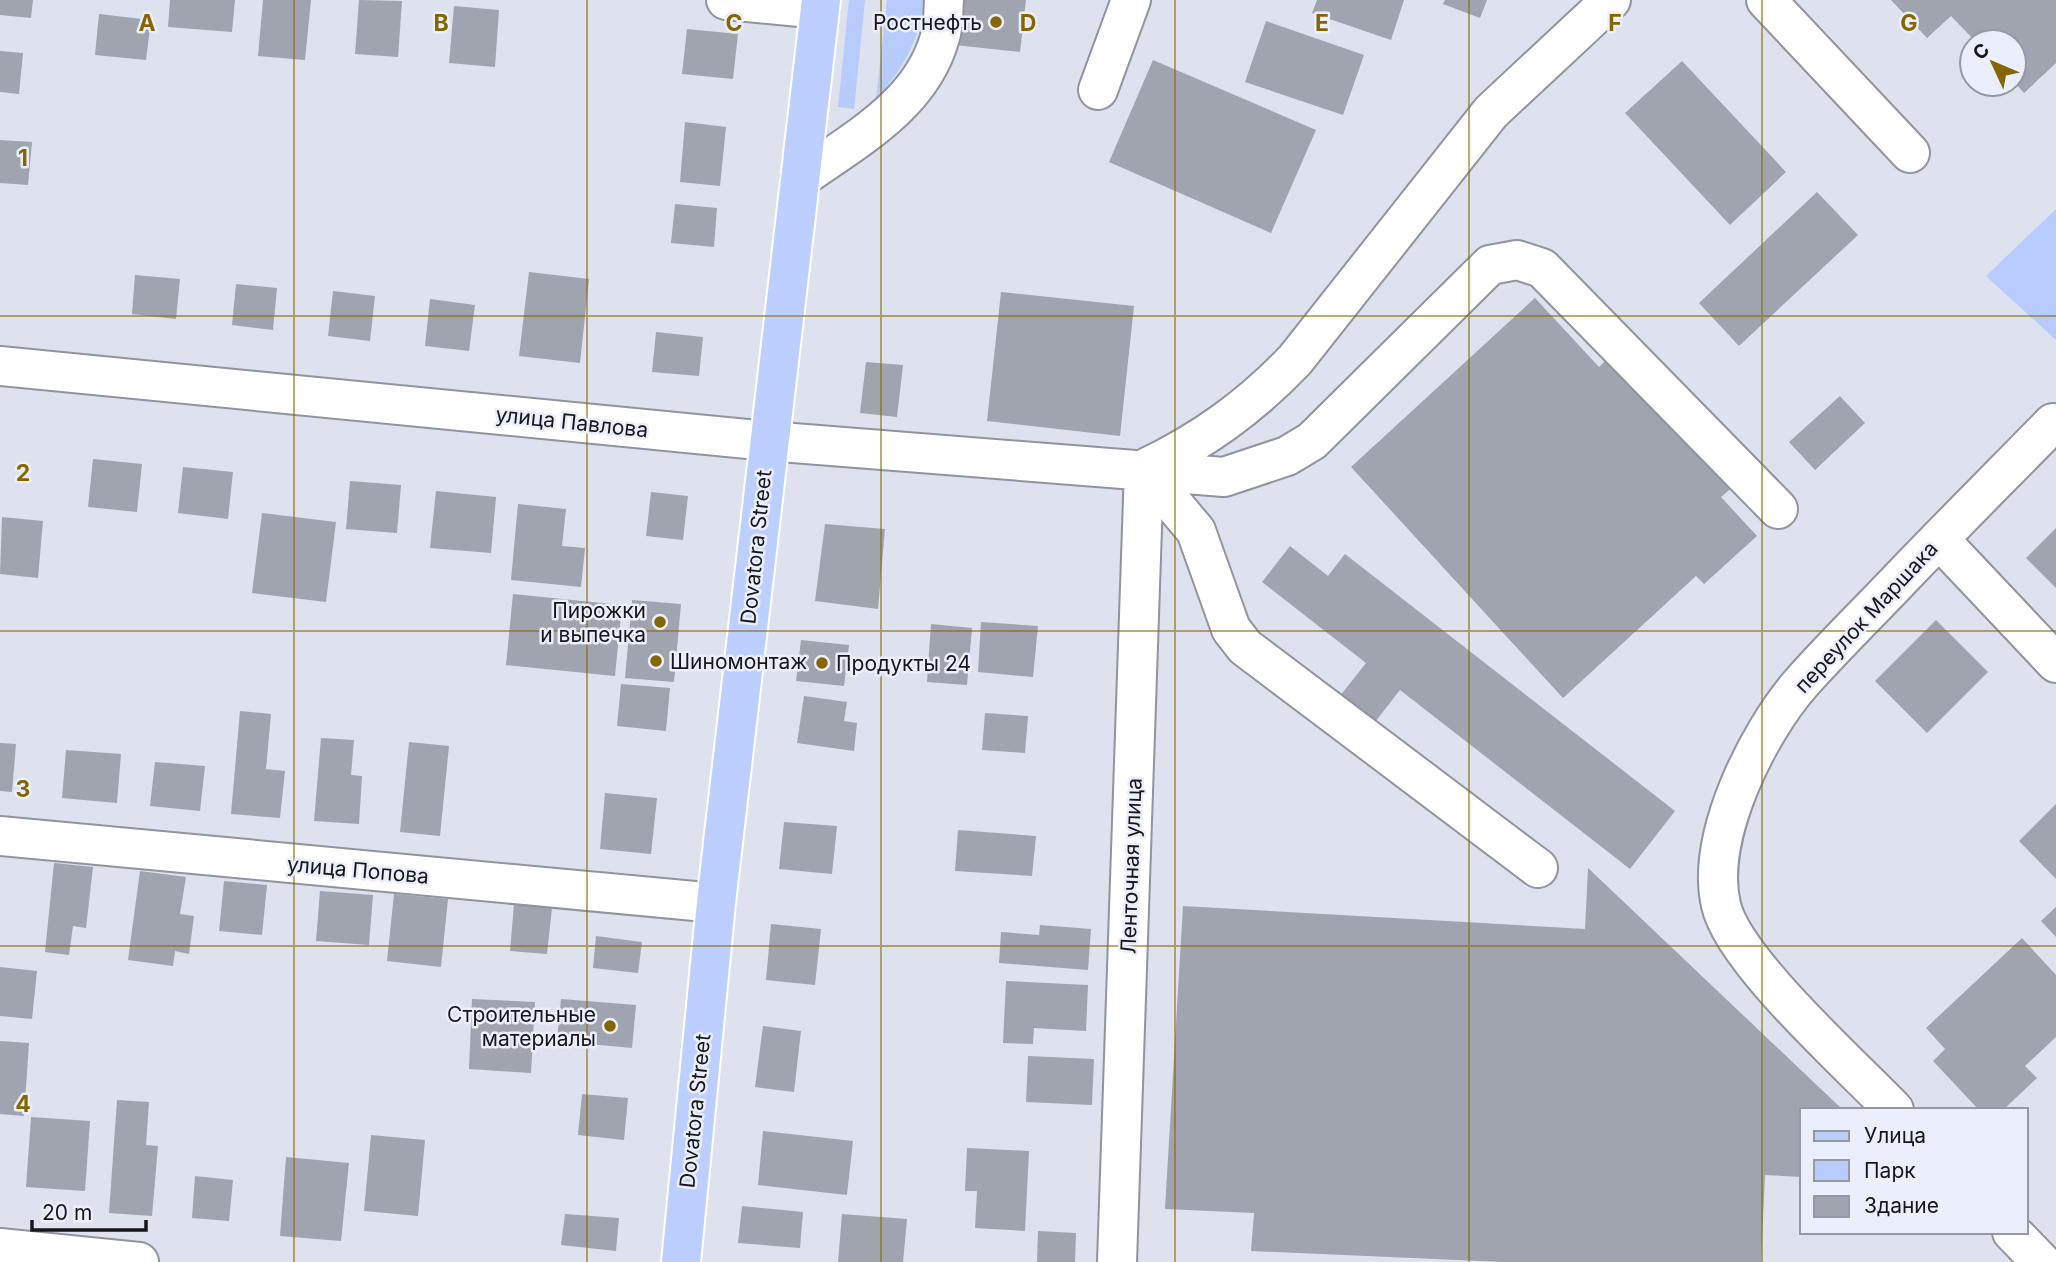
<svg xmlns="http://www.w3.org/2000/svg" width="2056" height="1262" viewBox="0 0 2056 1262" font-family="Inter,sans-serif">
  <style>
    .green { fill: #b7cbfd }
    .building { fill: #9fa4af }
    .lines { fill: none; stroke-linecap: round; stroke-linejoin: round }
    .minor-casing { stroke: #8f949f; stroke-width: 42 }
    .major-casing { stroke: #fff; stroke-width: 42 }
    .minor { stroke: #fff; stroke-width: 38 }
    .major { stroke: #bccffe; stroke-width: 38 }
    .grid { fill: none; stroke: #866600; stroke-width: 2; stroke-opacity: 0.55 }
    .poi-dot { fill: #866600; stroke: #eaeffb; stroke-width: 2.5 }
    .labels { text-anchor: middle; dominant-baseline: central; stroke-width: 5; stroke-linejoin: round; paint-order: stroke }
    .poi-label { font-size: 21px; fill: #16171b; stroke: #eaeffb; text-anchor: end }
    .street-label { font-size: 21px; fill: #16171b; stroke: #eaeffb }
    .grid-label { font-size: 23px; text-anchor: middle; font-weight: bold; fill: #866600; stroke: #eaeffb; stroke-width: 5; stroke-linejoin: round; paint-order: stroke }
  </style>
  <rect width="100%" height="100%" fill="#dde2ee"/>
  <path class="green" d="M849,0H865L854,109L838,107Z
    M887,0H924C920,41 902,69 876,100Z
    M2056,209V340L1986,276Z"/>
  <path class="building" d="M0,0H33L31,18L0,15Z
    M170,0H235L232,32L168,27Z
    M263,0H311L305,60L258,56Z
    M359,0L402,1L398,57L355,54Z
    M930,0H1026L1020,52L926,42Z
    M1317,0H1404L1391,40L1312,13Z
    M1445,0H1487L1480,18L1443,4Z
    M1891,0H2056V63L2024,93L2014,82V42H1976L1951,16L1927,38Z
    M454,6L499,10L495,67L449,63Z
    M99,14L151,20L146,60L95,55Z
    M1266,21L1364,55L1343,115L1245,82Z
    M687,29L738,34L733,79L682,74Z
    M0,51L23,53L19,94L0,92Z
    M1153,60L1316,130L1271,233L1109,162Z
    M1682,61L1786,172L1730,225L1625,113Z
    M685,122L726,127L720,186L680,182Z
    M0,140L32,142L28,185L0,183Z
    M1817,192L1858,235L1739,346L1699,303Z
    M675,204L717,208L714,247L671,243Z
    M529,272L589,279L580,363L519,356Z
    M135,275L180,279L176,319L132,314Z
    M236,284L277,288L273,330L232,325Z
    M333,291L375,296L370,341L328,336Z
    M1001,292L1134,306L1120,436L987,421Z
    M1535,298L1599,367L1613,353L1734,486L1721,497L1757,536L1704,584L1696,576L1563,698L1351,467Z
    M430,299L475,305L469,351L425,346Z
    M656,332L703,337L699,376L652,372Z
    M866,362L903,365L897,417L860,413Z
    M1840,396L1865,423L1815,470L1789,442Z
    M93,459L142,464L137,512L88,507Z
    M183,467L233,472L228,519L178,513Z
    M350,481L401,485L397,533L346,529Z
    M436,491L496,497L491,553L430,548Z
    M651,492L688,496L683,540L646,536Z
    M518,504L566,509L562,546L585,548L581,587L511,580Z
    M262,513L336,522L326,602L252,593Z
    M2,517L43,521L38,578L0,574Z
    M825,524L885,529L878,609L815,601Z
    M2056,528V588L2026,558Z
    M1290,546L1328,576L1345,554L1675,811L1630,869L1400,690L1375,722L1340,696L1366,663L1262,582Z
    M513,594L622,605L615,676L506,665Z
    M632,600L681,604L674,682L625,678Z
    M1936,620L1988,672L1927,733L1875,681Z
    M981,622L1038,626L1033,677L978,672Z
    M931,624L972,628L967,685L927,682Z
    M801,640L849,645L844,686L796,681Z
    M621,684L670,688L666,731L617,726Z
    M804,696L847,702L844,721L857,723L854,751L797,743Z
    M240,711L271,714L266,769L285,771L280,818L231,814Z
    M985,713L1028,716L1025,753L982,750Z
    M321,738L354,740L351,775L362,776L359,824L314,821Z
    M409,742L449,746L440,836L400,832Z
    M0,743L16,744L12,792L0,791Z
    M66,750L121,754L117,803L62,798Z
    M155,762L205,766L200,811L150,806Z
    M605,793L657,798L651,854L600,849Z
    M2056,804V879L2019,841Z
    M784,822L837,826L832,874L779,869Z
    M958,830L1036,836L1032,876L955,871Z
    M54,863L93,867L86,928L73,926L69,955L45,952Z
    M1588,868L1843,1110H1802V1177L1765,1175L1761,1262H1503L1251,1251L1254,1213L1165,1209L1183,906L1585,929Z
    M140,871L186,877L180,914L194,916L189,954L175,951L173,966L128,960Z
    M224,881L267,885L262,935L219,931Z
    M320,891L373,895L369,945L316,941Z
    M394,894L448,899L441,967L387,961Z
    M514,904L552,908L547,954L510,951Z
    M2056,907V937L2041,921Z
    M771,924L821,929L815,985L766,980Z
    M1040,925L1091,929L1088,970L999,963L1001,932L1039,935Z
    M596,936L642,942L638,973L593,968Z
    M2022,938L2056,975V1037L2025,1066L2037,1078L2003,1110H1979L1933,1061L1945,1049L1926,1028Z
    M0,967L37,971L32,1019L0,1016Z
    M1006,981L1088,985L1086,1031L1034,1028L1033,1044L1003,1043Z
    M472,999L535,1002L531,1073L469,1069Z
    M561,999L636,1005L632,1048L557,1041Z
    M763,1026L801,1031L794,1092L755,1087Z
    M0,1041L29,1043L24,1116L0,1114Z
    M1028,1056L1094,1059L1092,1105L1026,1102Z
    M582,1094L628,1098L624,1140L578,1135Z
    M117,1100L149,1102L146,1145L158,1146L152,1216L109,1213Z
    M31,1117L90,1121L85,1191L26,1187Z
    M763,1131L853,1141L847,1195L758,1185Z
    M371,1135L425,1140L418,1216L364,1211Z
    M967,1148L1029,1151L1025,1231L975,1228L977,1191H965Z
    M286,1157L349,1163L341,1241L280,1236Z
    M195,1176L233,1180L229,1221L192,1218Z
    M742,1206L803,1212L800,1248L738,1243Z
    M565,1214L619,1218L616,1251L561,1245Z
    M842,1214L907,1219L903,1262H838Z
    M1038,1231L1076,1233L1075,1262H1037Z"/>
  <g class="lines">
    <defs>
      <path id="minor" d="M726,0L820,9
        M1766,0L1910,153
        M1098,90L1131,0
        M800,179C854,140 921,106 940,37C944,26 943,12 944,0
        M0,366L768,441L1224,477L1287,456L1312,441L1490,265L1517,260L1542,268L1778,509
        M1144,469C1203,441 1250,407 1295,360L1491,112L1611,0
        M1144,469L1196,531L1231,629L1245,647L1538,868
        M1939,539L2056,663
        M0,836L716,903
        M1894,1110C1851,1065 1733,960 1721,905C1705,837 1758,732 1802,682C1835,645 1871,610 1905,574C1954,523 2004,473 2053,423
        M2012,1232L2041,1262
        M0,1248L139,1262
        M1117,1262L1144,469"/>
      <path id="major" d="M681,1262L716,903L821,0"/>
    </defs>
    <use href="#minor" class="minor-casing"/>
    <use href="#major" class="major-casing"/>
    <use href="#minor" class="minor"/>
    <use href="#major" class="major"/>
  </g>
  <path class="grid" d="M294,0V1262M587,0V1262M881,0V1262M1175,0V1262M1469,0V1262M1762,0V1262M0,316H2056M0,631H2056M0,946H2056"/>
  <g class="poi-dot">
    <circle cx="996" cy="22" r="7"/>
    <circle cx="660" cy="622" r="7"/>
    <circle cx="656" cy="661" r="7"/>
    <circle cx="822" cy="663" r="7"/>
    <circle cx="610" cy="1026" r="7"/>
  </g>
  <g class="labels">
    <g class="poi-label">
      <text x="982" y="22">Ростнефть</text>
      <text x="646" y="610">Пирожки<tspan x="646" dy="24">и выпечка</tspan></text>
      <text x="670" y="661" text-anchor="start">Шиномонтаж</text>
      <text x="836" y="663" text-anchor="start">Продукты 24</text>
      <text x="596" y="1014">Строительные<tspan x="596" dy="24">материалы</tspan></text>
    </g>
    <g class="street-label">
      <text transform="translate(572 422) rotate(6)">улица Павлова</text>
      <text transform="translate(756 547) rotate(-84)">Dovatora Street</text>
      <text transform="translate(1866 617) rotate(-47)">переулок Маршака</text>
      <text transform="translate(1131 866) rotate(-88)">Ленточная улица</text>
      <text transform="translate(358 870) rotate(5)">улица Попова</text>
      <text transform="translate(695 1111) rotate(-84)">Dovatora Street</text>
    </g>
  </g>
  <g class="grid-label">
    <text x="147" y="31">A</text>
    <text x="441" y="31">B</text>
    <text x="734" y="31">C</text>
    <text x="1028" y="31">D</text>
    <text x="1322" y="31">E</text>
    <text x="1615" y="31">F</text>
    <text x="1909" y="31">G</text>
    <text x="23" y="166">1</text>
    <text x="23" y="481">2</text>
    <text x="23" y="797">3</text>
    <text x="23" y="1112">4</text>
  </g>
  <rect x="1800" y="1108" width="228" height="126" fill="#eaeffb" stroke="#9599a1" stroke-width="2"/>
  <rect x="1814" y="1131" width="35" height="10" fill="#bccffe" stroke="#9599a1" stroke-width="2"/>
  <text x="1864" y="1143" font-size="21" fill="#16171b">Улица</text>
  <rect x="1814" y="1160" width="35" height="21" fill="#b7cbfd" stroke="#9599a1" stroke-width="2"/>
  <text x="1864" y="1178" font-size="21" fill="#16171b">Парк</text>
  <rect x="1814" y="1196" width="35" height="21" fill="#9fa4af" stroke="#9599a1" stroke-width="2"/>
  <text x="1864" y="1213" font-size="21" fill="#16171b">Здание</text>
  <g transform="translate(1993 63) rotate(314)"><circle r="33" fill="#eaeffb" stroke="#9599a1" stroke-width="2"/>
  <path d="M0-5L12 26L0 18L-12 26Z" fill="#866600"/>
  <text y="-10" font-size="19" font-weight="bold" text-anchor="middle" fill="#16171b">С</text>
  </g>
  <path d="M32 1220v10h114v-10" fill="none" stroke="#16171b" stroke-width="3.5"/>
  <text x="42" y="1220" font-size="21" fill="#16171b" stroke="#eaeffb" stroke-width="5" paint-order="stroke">20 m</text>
</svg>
